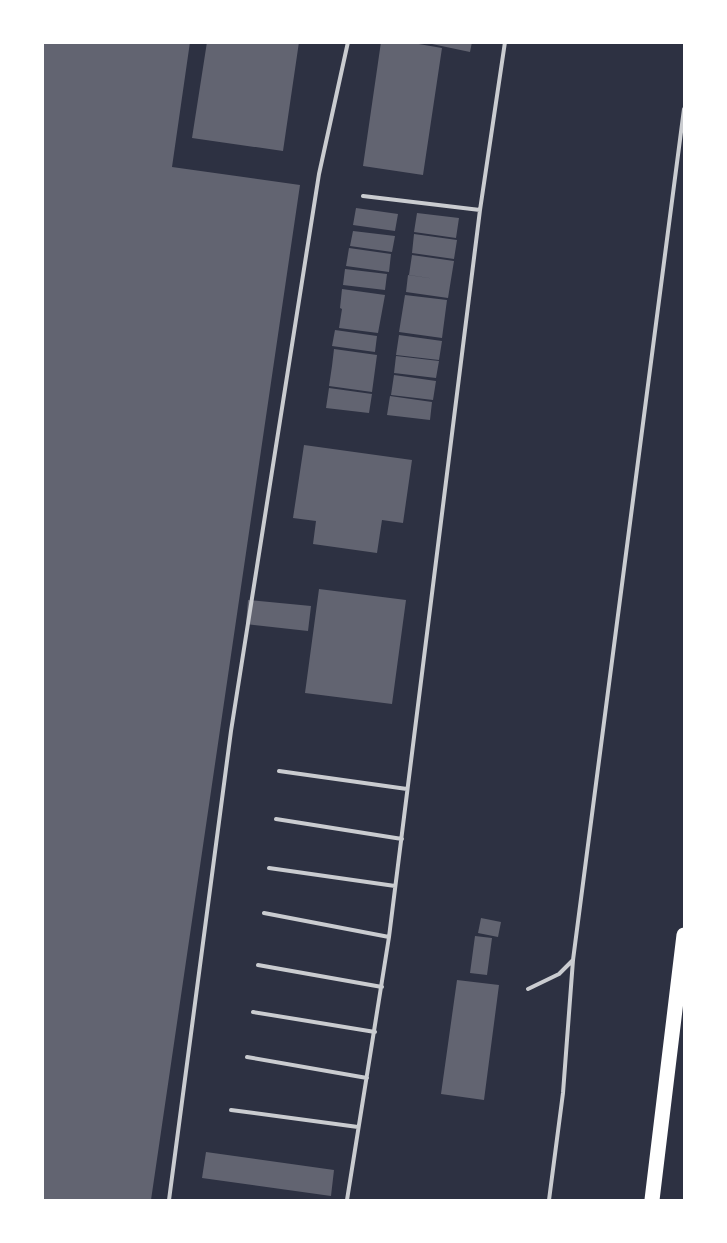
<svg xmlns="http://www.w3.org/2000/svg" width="727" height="1243" viewBox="0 0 727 1243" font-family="Montserrat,sans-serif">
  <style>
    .building { fill: #626471 }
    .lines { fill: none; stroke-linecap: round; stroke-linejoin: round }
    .service { stroke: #caccd0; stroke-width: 4 }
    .motorway { stroke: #fff; stroke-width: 15 }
  </style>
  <rect width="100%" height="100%" fill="#2d3142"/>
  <path class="building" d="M42,42H190L172,167L300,185L151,1200H42Z
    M207,42H299L283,151L192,138Z
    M381,42H407L442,48L423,175L363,166Z
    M433,42H472L470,52L432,44Z
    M356,208L398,214L395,231L353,225Z
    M417,213L459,218L456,238L414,232Z
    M353,231L395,236L392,252L350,246Z
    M414,234L457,240L454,259L412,253Z
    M349,248L391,254L389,272L346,266Z
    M412,255L454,261L448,298L406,292L408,275L436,279L409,275Z
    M345,269L387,274L385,290L343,285Z
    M342,289L385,295L378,333L339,328L342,309L340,308Z
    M405,295L447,300L442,338L399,332Z
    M335,330L377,336L375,352L332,346Z
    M399,335L442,341L439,360L396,355Z
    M334,349L377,355L372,392L329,386L332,366L337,367L332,366Z
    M396,356L439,361L436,378L394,373Z
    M394,375L436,381L433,400L391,395Z
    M329,388L372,394L369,413L326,408Z
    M390,396L432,402L430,420L387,415Z
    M304,445L412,460L403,523L382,520L377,553L313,544L316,521L293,518Z
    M319,589L406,600L392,704L305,693Z
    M248,600L311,606L308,631L246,624Z
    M481,918L501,922L498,937L478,933Z
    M475,936L492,938L487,975L470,973Z
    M457,980L499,985L484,1100L441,1094Z
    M206,1152L334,1170L331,1196L202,1178Z"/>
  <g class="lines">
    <path class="service" d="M363,196L480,210
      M279,771L407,789
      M276,819L402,839
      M269,868L395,886
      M264,913L389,937
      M258,965L382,987
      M528,989L559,974L573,960
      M253,1012L375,1032
      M247,1057L367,1078
      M231,1110L358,1127
      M169,1200L231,731L319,174L348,42
      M347,1200L389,937L480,210L505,42
      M549,1200L563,1093L573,960L684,109"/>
    <path class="motorway" d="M652,1200L684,935"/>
  </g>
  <rect width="727" height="1243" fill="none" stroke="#ffffff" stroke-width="88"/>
</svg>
